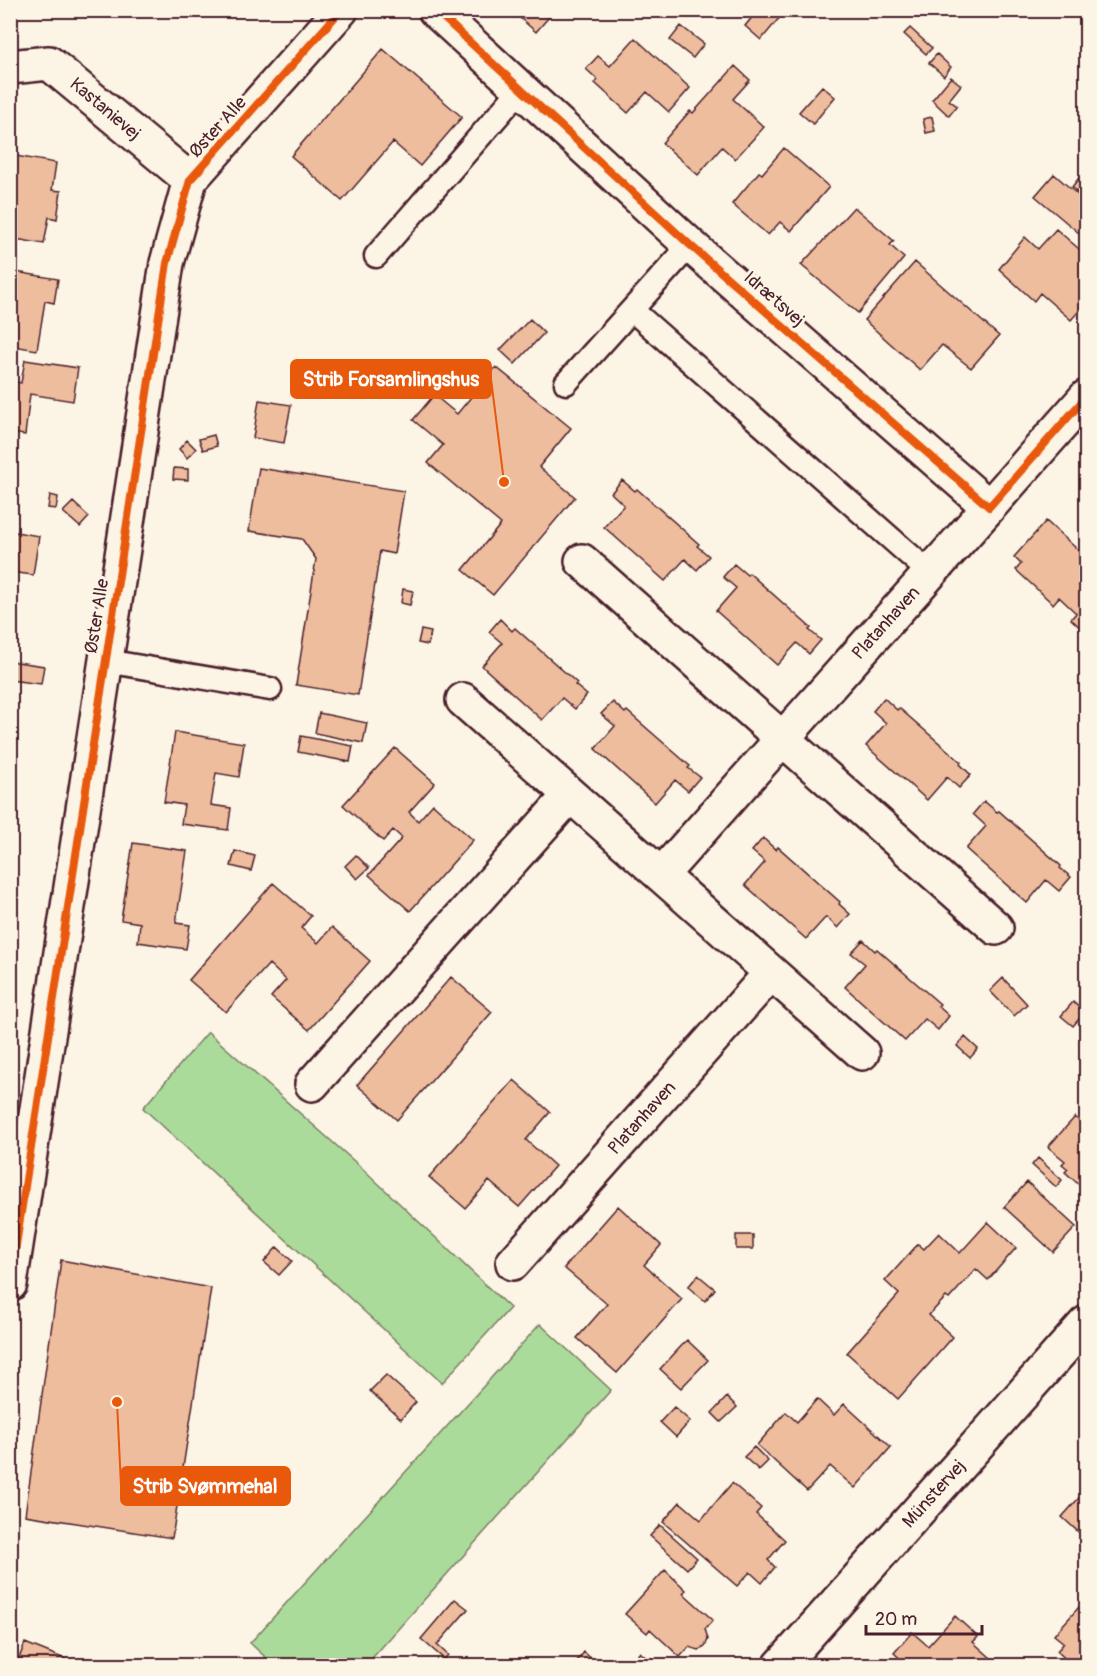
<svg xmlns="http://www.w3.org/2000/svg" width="1097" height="1676" viewBox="0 0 1097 1676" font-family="Pangolin,sans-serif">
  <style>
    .green { fill: #abdb9b; stroke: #7a7d63; stroke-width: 1.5 }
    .building { fill: #eebd9e; stroke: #4a1f2b; stroke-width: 1.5 }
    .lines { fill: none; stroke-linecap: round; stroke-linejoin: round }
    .lane-casing { stroke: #4a1f2b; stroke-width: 27 }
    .street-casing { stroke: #4a1f2b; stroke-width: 38 }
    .lane { stroke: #fcf5e5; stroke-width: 22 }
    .street { stroke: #fcf5e5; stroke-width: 33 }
    .cycleway-casing { stroke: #fcf5e5; stroke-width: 11 }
    .cycleway { stroke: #e8590c; stroke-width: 8 }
    .labels { text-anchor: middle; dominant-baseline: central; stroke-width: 6; stroke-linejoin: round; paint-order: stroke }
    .street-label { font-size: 18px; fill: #4a1f2b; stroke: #fcf5e5 }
    .leader { fill: none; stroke: #e8590c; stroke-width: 2 }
    .callout-dot { fill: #e8590c; stroke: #fcf5e5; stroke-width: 2 }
    .callout { fill: #e8590c; stroke: #e8590c; stroke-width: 2 }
    .callout-label { font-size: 20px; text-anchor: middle; font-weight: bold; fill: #fff }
  </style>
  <rect width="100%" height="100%" fill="#fcf5e5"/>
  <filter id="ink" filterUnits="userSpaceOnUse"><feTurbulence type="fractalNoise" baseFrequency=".0167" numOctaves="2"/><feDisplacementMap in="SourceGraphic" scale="12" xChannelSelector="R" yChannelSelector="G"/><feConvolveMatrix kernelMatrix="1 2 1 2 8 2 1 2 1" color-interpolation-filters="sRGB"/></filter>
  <g filter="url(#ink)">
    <path class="green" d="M208,1032L363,1169L510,1308L442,1383L143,1108Z
      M540,1324L611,1390L366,1665H274L250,1643Z"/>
    <path class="building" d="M511,10H555L536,32Z
      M758,10H786L761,40L745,26Z
      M681,26L704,44L693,58L670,40Z
      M910,28L932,48L926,54L904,34Z
      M635,38L690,88L669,112L647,92L628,113L595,83L598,80L586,69L598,56L610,66Z
      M383,49L462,117L420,166L393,142L342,201L291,156Z
      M937,54L951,67L944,76L929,63Z
      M735,66L750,80L733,99L764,127L735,159L722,147L698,175L662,143L690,111L693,113Z
      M951,77L961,85L949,100L957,106L949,116L932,100Z
      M822,86L835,97L813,124L799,112Z
      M932,117L935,131L926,133L923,119Z
      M784,148L829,187L791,231L780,222L768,235L732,204L759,172L762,174Z
      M10,155L56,163L52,190L61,191L57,219L49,217L44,244L10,238Z
      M1054,174L1086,202V239L1035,196Z
      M1079,178L1086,185V190L1081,196L1072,187Z
      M854,207L894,241L890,245L904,258L858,313L801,265Z
      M1056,229L1086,255V303L1071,320L1040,293L1034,301L999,269L1025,237L1038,249Z
      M915,262L999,336L971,368L942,345L920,370L864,320Z
      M10,271L58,279L54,303L45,301L37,350L14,346L13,354L10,353Z
      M530,319L544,333L515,364L500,350Z
      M25,360L78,368L73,401L30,394L25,435L10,433V381L21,383Z
      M496,367L571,428L539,467L575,497L493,595L463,570L501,524L428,463L443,445L413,420L434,395L457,414Z
      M259,400L291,405L284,443L253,438Z
      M214,435L217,446L203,450L199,439Z
      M187,440L196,449L187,458L179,449Z
      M174,468L188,469V480L173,479Z
      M259,468L404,491L394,554L380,551L358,695L296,685L316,559L302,539L249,531Z
      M622,480L635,491L637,489L699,544L697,546L709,556L697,570L685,559L665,581L604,527L624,505L611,493Z
      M50,495L58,497L56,509L48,508Z
      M73,502L89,517L80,527L63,512Z
      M1046,521L1086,557V633L1071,619L1076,613L1059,597L1053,604L1016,570L1021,564L1014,557Z
      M10,531L39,536L33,575L10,572Z
      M734,564L747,575L749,573L811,628L809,630L821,640L809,654L797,643L777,665L716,611L736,588L723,577Z
      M403,589L413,591L410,605L401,603Z
      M500,619L512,631L515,628L577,683L575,685L587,695L575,709L562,698L542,720L482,666L502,643L489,632Z
      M421,630L431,632L428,645L418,643Z
      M10,661L44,666L41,684L10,680Z
      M884,698L897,710L899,708L961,762L960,764L971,775L959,788L947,777L927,800L866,746L886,723L873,711Z
      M613,702L625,713L627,711L690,766L688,768L700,777L688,791L675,780L655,803L595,749L615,726L601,714Z
      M319,713L367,723L363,743L315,733Z
      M175,732L244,743L239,777L216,773L211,805L231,808L228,830L181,824L184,805L164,802Z
      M301,736L353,746L350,762L298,752Z
      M395,748L435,783L409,812L418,821L433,804L473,840L410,911L369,875L402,838L393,830L383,841L343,805Z
      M984,801L997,812L999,811L1061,866L1060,868L1071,877L1059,891L1046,880L1027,903L966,849L986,826L973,814Z
      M763,838L776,850L778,847L840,902L839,904L850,914L838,928L826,917L806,939L745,885L765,862L752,851Z
      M133,843L187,851L176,923L190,925L186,949L138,942L140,923L121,920Z
      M235,851L255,856L251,871L231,866Z
      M356,855L369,868L357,879L345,866Z
      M273,883L311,916L301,928L318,943L332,927L370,961L309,1030L271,997L286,980L269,964L226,1012L189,980Z
      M863,940L875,951L877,949L940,1004L938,1006L949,1016L938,1030L925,1019L905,1041L845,987L865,964L851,953Z
      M451,977L492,1012L397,1120L357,1085Z
      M1003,978L1027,1004L1014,1016L990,991Z
      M1073,1002L1085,1012L1073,1026L1061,1016Z
      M965,1037L978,1049L970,1058L957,1046Z
      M514,1080L550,1112L526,1140L555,1166L519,1207L489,1181L465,1208L429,1177Z
      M1075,1117L1086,1127V1191L1065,1172L1068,1169L1062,1164L1065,1161L1048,1147Z
      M1038,1158L1062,1180L1056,1187L1032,1165Z
      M1027,1182L1076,1227L1053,1252L1004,1207Z
      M618,1206L661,1245L644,1265L682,1299L617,1373L577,1338L607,1304L564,1268Z
      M988,1222L1016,1248L988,1280L976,1269L949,1299L946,1297L929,1315L953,1337L898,1399L847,1353L899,1294L885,1281L918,1244L924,1249L939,1233L960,1253Z
      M736,1235H753V1249H736Z
      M277,1247L292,1261L279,1275L264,1262Z
      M61,1260L211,1288L172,1538L25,1515Z
      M698,1275L715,1289L705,1301L688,1287Z
      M687,1340L708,1360L681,1388L660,1369Z
      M386,1375L416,1402L401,1419L370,1391Z
      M727,1397L737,1407L721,1422L712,1413Z
      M817,1399L834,1415L844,1404L891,1447L855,1488L830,1466L807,1491L757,1445L786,1412L797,1422Z
      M674,1407L690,1421L676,1437L660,1422Z
      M754,1447L768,1461L759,1470L744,1457Z
      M732,1483L761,1508L756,1514L785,1540L768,1560L775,1567L762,1583L750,1572L737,1586L663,1522L680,1502L701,1520Z
      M1086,1490V1539L1062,1517Z
      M660,1525L697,1558L687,1569L650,1536Z
      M665,1570L686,1590L683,1593L713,1620L705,1629L708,1639L705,1647L698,1650L689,1647L680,1657L650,1629L647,1633L625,1614Z
      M455,1599L468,1609L437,1645L448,1655L444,1659L421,1639Z
      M1079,1607L1086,1614V1666H1073L1057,1651L1064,1643L1054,1635Z
      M955,1616L978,1637L973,1642L1000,1666H908L894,1653L912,1632L928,1646Z
      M25,1643L75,1663V1666H16Z
      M584,1652L599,1666H573Z
      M640,1652L655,1666H629Z"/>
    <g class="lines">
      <defs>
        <path id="lane" d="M376,256L521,89
          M632,310L930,573
          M566,383L690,245
          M106,661L270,689"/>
        <path id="street" d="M435,10L690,245L989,507L1086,397
          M10,67L49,63L190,180
          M582,561L996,928
          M463,700L862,1053
          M661,875L989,507
          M312,1084L570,795
          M513,1263L771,973
          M10,1284L167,263L190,180L341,10
          M780,1666L1086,1323"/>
      </defs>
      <use href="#lane" class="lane-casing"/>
      <use href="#street" class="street-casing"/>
      <use href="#lane" class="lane"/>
      <use href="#street" class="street"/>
      <defs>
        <path id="cycleway" d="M435,10L690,245L989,507L1086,397
          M10,1284L167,263L190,180L341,10"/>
      </defs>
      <use href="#cycleway" class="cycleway-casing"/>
      <use href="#cycleway" class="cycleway"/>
    </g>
  </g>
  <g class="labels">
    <g class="street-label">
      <text transform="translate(105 109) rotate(40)">Kastanievej</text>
      <text transform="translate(218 127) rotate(-48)">Øster Alle</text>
      <text transform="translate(774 299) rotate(41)">Idrætsvej</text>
      <text transform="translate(97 616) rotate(-81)">Øster Alle</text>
      <text transform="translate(886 623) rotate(-48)">Platanhaven</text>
      <text transform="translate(642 1118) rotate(-48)">Platanhaven</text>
      <text transform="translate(934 1494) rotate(-48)">Münstervej</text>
    </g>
  </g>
  <path class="leader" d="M504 482L491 379M117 1402L121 1486"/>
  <g class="callout-dot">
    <circle cx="504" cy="482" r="6"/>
    <circle cx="117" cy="1402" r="6"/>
  </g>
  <g class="callout">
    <rect x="291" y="360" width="200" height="38" rx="6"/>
    <rect x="121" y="1467" width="169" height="38" rx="6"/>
  </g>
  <g class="callout-label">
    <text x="391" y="386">Strib Forsamlingshus</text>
    <text x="205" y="1493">Strib Svømmehal</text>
  </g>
  <rect width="1097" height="1676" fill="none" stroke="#fcf5e5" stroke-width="36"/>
  <rect x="18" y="18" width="1061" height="1640" fill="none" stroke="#4a1f2b" stroke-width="2" filter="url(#ink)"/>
  <path d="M866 1625v9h116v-9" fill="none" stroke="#4a1f2b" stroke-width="3"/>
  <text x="875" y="1625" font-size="18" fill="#4a1f2b" stroke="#fcf5e5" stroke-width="4.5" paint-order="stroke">20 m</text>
</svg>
